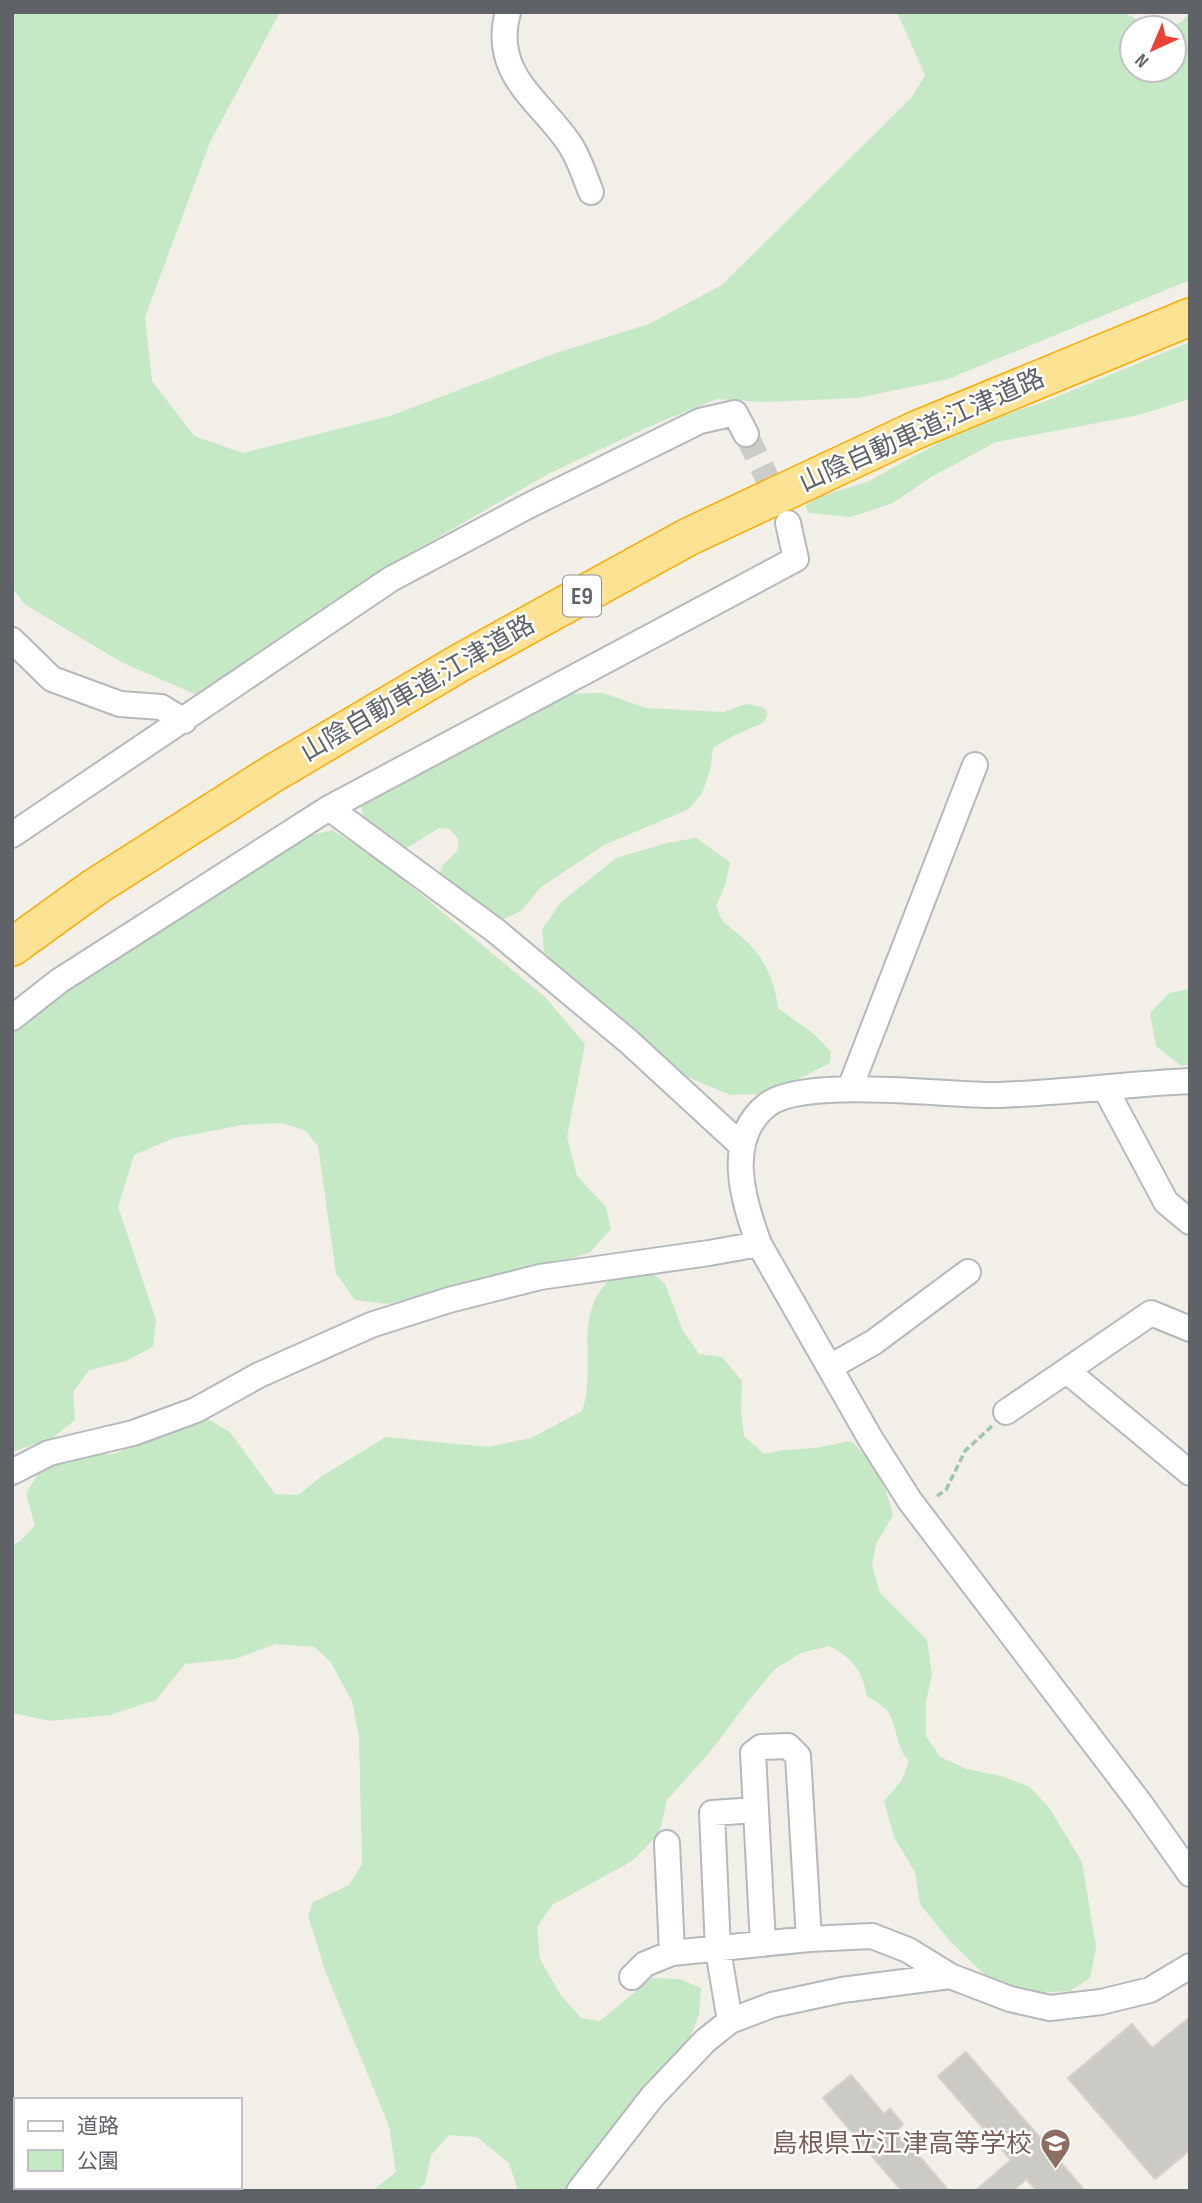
<svg xmlns="http://www.w3.org/2000/svg" width="1202" height="2203" viewBox="0 0 1202 2203" font-family="'Sofia Sans Condensed','Noto Sans JP',sans-serif">
  <style>
    .green { fill: #c5e8c5 }
    .building { fill: #cccac5; stroke: #d6d1c6; stroke-width: 2 }
    .lines { fill: none; stroke-linecap: round; stroke-linejoin: round }
    .minor-tunnel { stroke: #ccccc8; stroke-width: 24; stroke-dasharray: 24 12; stroke-linecap: butt }
    .minor-casing { stroke: #b5b8bc; stroke-width: 28 }
    .highway-casing { stroke: #f9ab00; stroke-width: 40 }
    .path { stroke: #9cc7a9; stroke-width: 3.5; stroke-dasharray: 7 3.5; stroke-linecap: butt }
    .minor { stroke: #fff; stroke-width: 24 }
    .highway { stroke: #fde293; stroke-width: 37 }
    .labels { text-anchor: middle; dominant-baseline: central; stroke-width: 5; stroke-linejoin: round; paint-order: stroke }
    .shield { fill: #fff; stroke: #8f9295; stroke-width: 2 }
    .shield-label { font-size: 24px; font-weight: bold; fill: #5f6368 }
    .street-label { font-size: 26px; fill: #5f6368; stroke: #fff }
    .education-label { font-size: 26px; fill: #785e54; stroke: #fff; text-anchor: end }
  </style>
  <rect width="100%" height="100%" fill="#f1efe8"/>
  <path class="green" d="M12,12H280L210,142L145,317L152,381L194,436L243,453L390,416L556,353L649,324L722,285L912,97L925,75L897,12H1123L1152,28H1132V70H1174V28H1167L1182,22L1190,12V280L948,379L858,398L764,402L717,399L648,427L550,473L393,563L195,694L123,663L24,604L12,587Z
    M1190,342V399L1139,415L996,442L931,477L893,503L851,517L809,513L805,506L819,497L869,481L969,426L1044,402Z
    M603,693L646,708L724,712L746,704L763,707L768,714L763,723L735,735L713,748L710,770L702,793L689,809L604,845L541,887L521,911L501,920L439,875L443,865L458,850V838L449,829L439,828L405,849C381,836 358,832 362,799L561,694Z
    M332,830L377,858L545,997L585,1044L567,1137L577,1176L606,1207L611,1229L590,1252L537,1270L387,1304L355,1300L336,1273L318,1146L306,1131L282,1123L243,1125L174,1138L134,1155L118,1207L156,1320L153,1347L126,1361L89,1370L73,1392L75,1420L51,1439L12,1452V1031L101,965L203,904L296,839Z
    M696,838L730,862L726,883L716,906C724,928 728,924 744,939C764,957 775,981 778,1008L815,1035L831,1052L830,1063L788,1084L759,1094L730,1095L683,1075L600,1008L544,952L542,930L560,903L616,858L667,843Z
    M1190,989V1065L1181,1066L1156,1046L1150,1013L1169,993Z
    M620,1271L651,1272L665,1284L683,1331L699,1354L722,1357L742,1381L741,1413L744,1436L764,1454L784,1450L815,1448L851,1441C875,1463 885,1483 893,1515L876,1544L872,1565L880,1593L927,1640L932,1675L926,1701V1736L940,1757L967,1769L1001,1776L1030,1787L1050,1809L1082,1862L1096,1947L1090,1978L1070,1991L1034,1993L987,1977L950,1941L920,1904L915,1872L894,1837L884,1801L902,1780L909,1761C895,1746 898,1725 886,1709C881,1704 873,1700 867,1696C862,1670 853,1659 830,1646L801,1653L775,1669L749,1700L714,1747L667,1800L659,1834L632,1861L552,1905L537,1927L540,1959L560,1994L581,2018L600,2021L652,1978L679,1979L701,1988L699,2015L688,2042L635,2099L564,2191H518L509,2163L477,2137L449,2135L431,2155L425,2183L418,2191H372L396,2172L389,2126L326,1973L308,1916L313,1902L349,1885L362,1864L359,1737L352,1701L330,1661L314,1647L275,1644L235,1659L185,1664L156,1700L110,1715L50,1721L12,1713V1545L19,1542L35,1526L26,1494L40,1470L66,1455L115,1454L162,1429L204,1417L230,1432L275,1494L298,1495L322,1476L386,1437L488,1447L531,1438L582,1411C599,1363 567,1309 620,1271Z"/>
  <path class="building" d="M1190,2017V2150L1155,2179L1068,2078L1132,2024L1152,2048Z
    M966,2052L1041,2139L1085,2191H1037L1026,2179L1013,2191H975L1011,2160L938,2076Z
    M851,2075L884,2114L890,2109L903,2124L897,2130L949,2191H902L859,2141L823,2098Z"/>
  <g class="lines">
    <path class="minor-tunnel" d="M746,434L782,509"/>
    <defs>
      <path id="minor" d="M508,12C491,74 539,99 569,143C579,157 584,175 591,192
        M12,640L52,679L120,704L161,707L184,721
        M329,808L496,931L628,1041L741,1145
        M12,835L391,579L530,505L700,421L735,413L746,434
        M12,1018L59,981L329,808L796,559L788,523
        M1190,1081C1126,1084 1062,1093 998,1095C948,1096 803,1076 767,1105C724,1139 743,1201 759,1244L870,1438L910,1501L1139,1802L1190,1874
        M850,1088L975,765
        M1105,1088L1166,1202L1190,1222
        M830,1367L874,1342L968,1272
        M1067,1371L1190,1473
        M1006,1412L1151,1313L1190,1329
        M12,1472L49,1453L133,1433L196,1410L259,1375L371,1325L449,1300L540,1277L709,1253L759,1244
        M667,1843L672,1953
        M763,1944L753,1753L761,1747L788,1746L798,1756L809,1939
        M632,1977L645,1964L672,1953L809,1939L872,1936L908,1950L950,1976
        M730,2021L718,1950L712,1813L756,1810
        M579,2191L652,2097L705,2041L730,2021L772,2005L842,1990L950,1976L1010,1999L1050,2008L1101,2002L1150,1990L1190,1966"/>
      <path id="highway" d="M12,947L95,887L272,774L463,661L688,537L916,430L1190,317"/>
    </defs>
    <use href="#minor" class="minor-casing"/>
    <use href="#highway" class="highway-casing"/>
    <path class="path" d="M937,1496L946,1490L965,1451L992,1426"/>
    <use href="#minor" class="minor"/>
    <use href="#highway" class="highway"/>
  </g>
  <defs>
    <symbol id="school-pin" viewBox="-11 -11 22 30"><path d="M0 17L-7.5 6A9.5 9.5 0 1 1 7.5 6Z" fill="#8d6e63" stroke="#fff"/><path d="M0-5L7-2L0 1L-7-2ZM-4 1L0 2.5L4 1V4Q0 6-4 4Z" fill="#fff"/></symbol>
  </defs>
  <g fill-rule="evenodd">
    <use href="#school-pin" x="1038" y="2126" width="35" height="47"/>
  </g>
  <g class="labels">
    <rect class="shield" x="563" y="575.5" width="38" height="41" rx="5"/>
    <g class="shield-label">
      <text x="582" y="596">E9</text>
    </g>
    <g class="street-label">
      <text transform="translate(922 431) rotate(-24)">山陰自動車道;江津道路</text>
      <text transform="translate(418 689) rotate(-30)">山陰自動車道;江津道路</text>
    </g>
    <g class="education-label">
      <text x="1032" y="2144">島根県立江津高等学校</text>
    </g>
  </g>
  <rect width="1202" height="2203" fill="none" stroke="#5f6368" stroke-width="28"/>
  <rect x="14" y="2098" width="228" height="91" fill="#ffffff" stroke="#bfc1c3" stroke-width="2"/>
  <rect x="28" y="2121" width="35" height="10" fill="#ffffff" stroke="#bfc1c3" stroke-width="2"/>
  <text x="77" y="2133" font-size="21" fill="#5f6368">道路</text>
  <rect x="28" y="2150" width="35" height="21" fill="#c5e8c5" stroke="#bfc1c3" stroke-width="2"/>
  <text x="77" y="2168" font-size="21" fill="#5f6368">公園</text>
  <g transform="translate(1153 49) rotate(224)"><circle r="33" fill="#ffffff" stroke="#bfc1c3" stroke-width="2"/>
  <path d="M0-5L12 26L0 18L-12 26Z" fill="#ea4335"/>
  <text y="-10" font-size="19" font-weight="bold" text-anchor="middle" fill="#5f6368">N</text>
  </g>
</svg>
